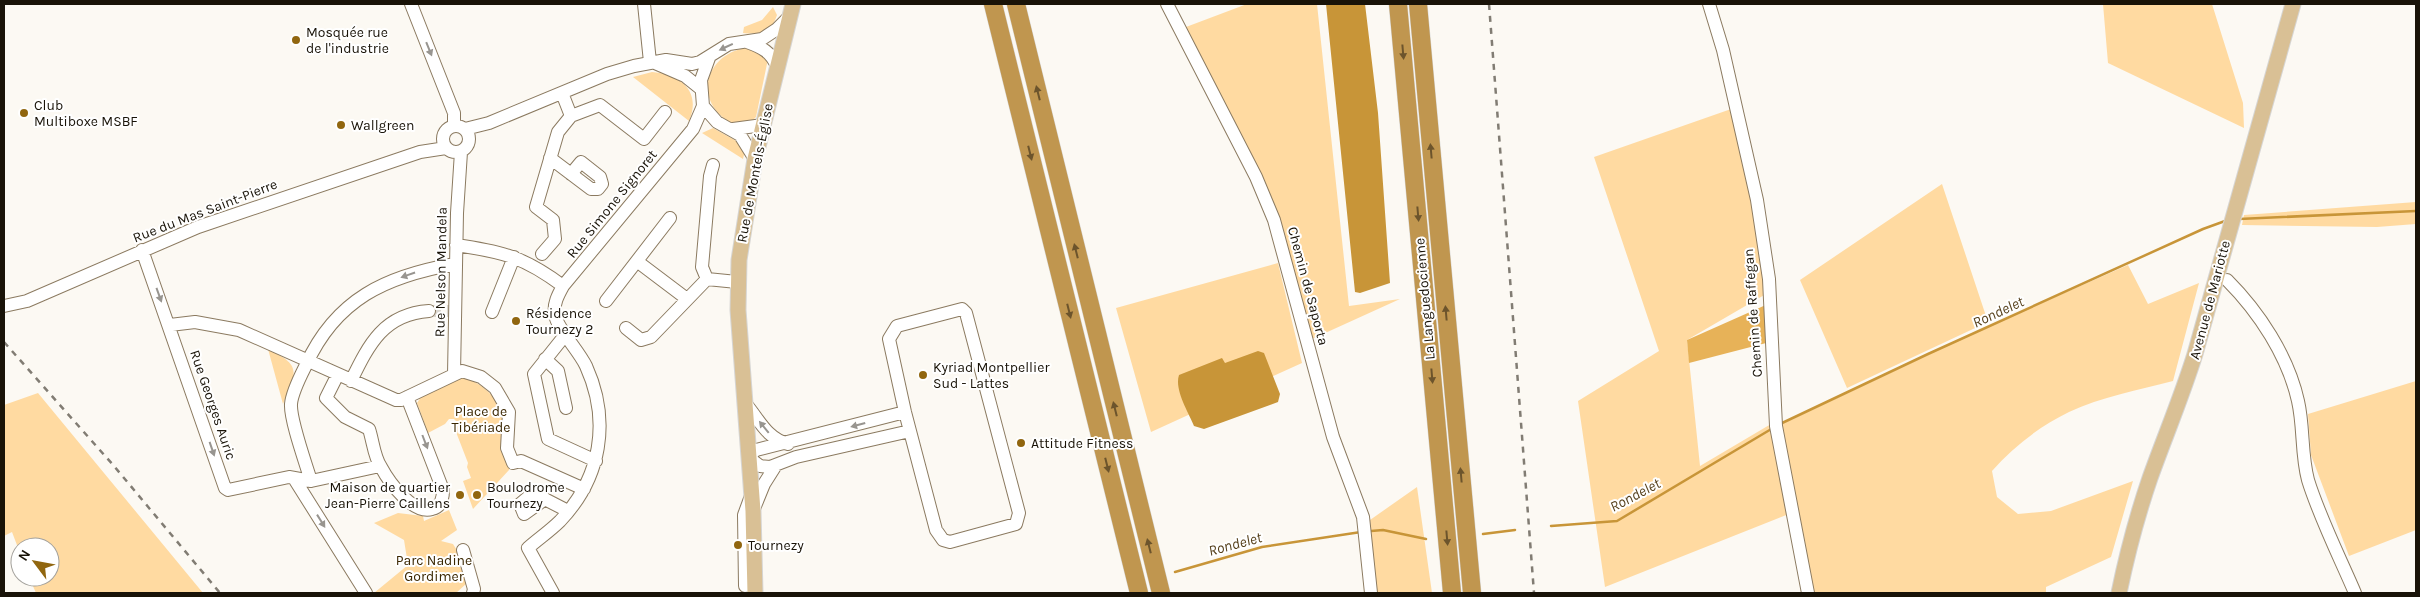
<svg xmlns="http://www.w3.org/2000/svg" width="2420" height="597" viewBox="0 0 2420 597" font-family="Karla,sans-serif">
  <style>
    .green { fill: #ffdaa1 }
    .forest { fill: #e7b258 }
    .water { fill: #c89538 }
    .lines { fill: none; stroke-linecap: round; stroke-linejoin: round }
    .stream { stroke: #c89538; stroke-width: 2.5 }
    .minor-tunnel { stroke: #dad6d0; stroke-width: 12; stroke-dasharray: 12 6; stroke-linecap: butt }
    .minor-casing { stroke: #8b7a60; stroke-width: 14 }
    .major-casing { stroke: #d6d5d3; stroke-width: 17 }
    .highway-casing { stroke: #d6d5d3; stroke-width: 19 }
    .minor { stroke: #fff; stroke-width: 12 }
    .major { stroke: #d9c095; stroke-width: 15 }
    .highway { stroke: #c0964f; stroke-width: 18 }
    .rail { stroke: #817c73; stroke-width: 2.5; stroke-dasharray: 6 6; stroke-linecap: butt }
    .oneway { fill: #989590 }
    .oneway2 { fill: #6c542c }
    .poi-dot { fill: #91660f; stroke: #fff; stroke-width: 2 }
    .labels { text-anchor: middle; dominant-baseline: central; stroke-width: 4; stroke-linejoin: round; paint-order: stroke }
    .poi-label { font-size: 14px; fill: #191308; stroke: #fff; text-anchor: start }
    .street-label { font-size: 14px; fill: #191308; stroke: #fff }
    .park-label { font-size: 14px; fill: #3a2600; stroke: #fff }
    .water-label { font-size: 15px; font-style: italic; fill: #553f1a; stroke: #fff }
  </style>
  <rect width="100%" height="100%" fill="#fcf9f3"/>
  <path class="green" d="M1247,4H1317L1349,306L1400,299L1312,339L1279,219L1186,27Z
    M2103,4H2212L2243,103L2244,128L2108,63Z
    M773,7L777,15C772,32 759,35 743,33L744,27L762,20Z
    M747,48L768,59L756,117L753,120C747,121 739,124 734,123C728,122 722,117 718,113C694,86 715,51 747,48Z
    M652,72C680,74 702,91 689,121L633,77Z
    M1734,108L1754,188L1766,294L1687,340L1700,466L1771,424L1789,514L1605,587L1578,401L1659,351L1594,157Z
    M713,128L740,143L745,150L743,159L702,133Z
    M1942,184L1988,322L1847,388L1800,280Z
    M2416,202V224L2377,227L2242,225L2244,215Z
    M1278,263L1302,363L1151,432L1116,308Z
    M2128,265L2148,304L2199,283L2173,381C2139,390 2101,397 2069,412C2040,426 2013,447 1992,471L1997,497L2018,514L2051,511L2133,481L2111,557L2046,587V593H1812L1780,425L1989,326Z
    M268,349C303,366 296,372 283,404Z
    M462,376C507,394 505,421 509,463V470L473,509L463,481L471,478L467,467L468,463L456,432L458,423L454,419H449L445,424L428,433L417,403L421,397Z
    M2416,381V530L2349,556L2311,455L2308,414Z
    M38,393L203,593H36L29,577H50V547H20V553L12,532L4,536V405Z
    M1417,487L1432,593H1376L1370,520Z
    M449,510L457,530L441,541L453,544L458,552L459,565L465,576L466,584L456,593H374L408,565L404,540L374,523L398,513L423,516L424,521Z"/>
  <path class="forest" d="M1768,304L1770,342L1689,363L1687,340Z"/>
  <path class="water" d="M1326,4H1365L1378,113L1390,283L1360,293L1355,292Z
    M1258,351L1264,353L1280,394L1278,402L1204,429L1194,426C1189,413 1174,390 1179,375L1222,358L1225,363Z"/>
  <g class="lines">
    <path class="stream" d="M2239,219L2416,211
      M1780,424L1928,354L2203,229L2225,221
      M1551,526L1617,521L1773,428
      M1371,531L1383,530L1426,539
      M1483,534L1515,530
      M1175,572L1262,547L1361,532"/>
    <path class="minor-tunnel" d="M429,311H454"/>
    <defs>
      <path id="minor" d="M411,4L454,113V126
        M644,4L650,62
        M1167,4L1256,177L1274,220L1333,437L1363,517L1371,593
        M1709,4L1723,50L1757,200L1769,279L1776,426L1808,593
        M747,42C761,47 772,52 777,67
        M709,58L701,80L703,106L717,122L740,135L755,159
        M655,63L685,76L700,88
        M571,116L600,105L644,139L665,112
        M443 139a13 13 0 1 1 26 0a13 13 0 1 1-26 0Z
        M465,129L489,123L607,74L634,66L666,60L692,64L700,62L729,44L762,39L777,29L791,15
        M733,129L763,125
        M550,158L591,189H598L602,184L600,177L581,162L571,174
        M713,165L710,176L702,267L707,279L737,282
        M456,245C504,252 524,257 563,286
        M142,250L225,488L228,490L289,477L311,481L380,466
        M542,254L555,239L553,220L536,207L558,132L571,116L562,93
        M638,262L687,299
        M2227,280C2259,312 2288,356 2298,401C2304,427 2301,454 2308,480C2319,516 2340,558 2355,593
        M606,301L670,218
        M4,306L27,301L198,227L420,152L446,148
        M962,309L966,313L1019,513L1016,524L950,542L943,540L936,530L905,412L889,339L897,326Z
        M492,312L514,257
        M170,325L195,322L239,330L396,400H401L462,371L481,377L495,388L509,412L507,448L513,463L521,461L584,489
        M626,328L641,340L651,337L707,279
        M566,334L534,374L548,439L596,461
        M545,359L558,371L566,408
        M338,374L326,398L345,417L369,429C373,441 374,457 381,467C389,482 413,515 432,509C441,507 443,498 443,490L407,397
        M454,374L457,213L461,152
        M351,381C369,344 384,314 429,311
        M745,403C759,419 766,438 788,444
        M905,412L756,450L748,457L760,466L770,467L796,457L910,431
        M295,480L366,593
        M311,481C306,464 290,420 291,404C292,392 301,375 306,365C336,299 386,276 455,264
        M545,499L524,514L520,504L533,493L568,511
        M753,511L764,484L776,465
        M463,550L474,589L473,593
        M745,586L744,515L751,496
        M553,593L528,548C538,539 550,531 560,521C601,478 611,421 586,366C579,351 557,328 555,315C553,304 558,295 563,286L693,129L703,106"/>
      <path id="major" d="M755,593L753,511L738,310L739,260L755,159L793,4
        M2119,593C2127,554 2137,516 2150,478C2165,436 2182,396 2195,354L2293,4"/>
      <path id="highway" d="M993,4L1139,593
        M1016,4L1161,593
        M1398,4L1452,593
        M1418,4L1472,593"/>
    </defs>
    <use href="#minor" class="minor-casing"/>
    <use href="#major" class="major-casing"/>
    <use href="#highway" class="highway-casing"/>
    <use href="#minor" class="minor"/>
    <use href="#major" class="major"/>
    <use href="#highway" class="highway"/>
    <path class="rail" d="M1489,4L1534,593
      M4,342L114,466L220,593"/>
  </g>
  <defs><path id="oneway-solid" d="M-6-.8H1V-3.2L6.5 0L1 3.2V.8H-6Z" transform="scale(1.25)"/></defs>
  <g class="oneway">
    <use href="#oneway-solid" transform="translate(726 47) rotate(155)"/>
    <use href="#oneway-solid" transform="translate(429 49) rotate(68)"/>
    <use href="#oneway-solid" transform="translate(408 275) rotate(161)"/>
    <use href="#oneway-solid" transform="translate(159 295) rotate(70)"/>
    <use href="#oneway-solid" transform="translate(858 425) rotate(165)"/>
    <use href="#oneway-solid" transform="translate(764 427) rotate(-129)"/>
    <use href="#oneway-solid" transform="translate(425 442) rotate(69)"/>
    <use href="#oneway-solid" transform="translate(212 449) rotate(71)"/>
    <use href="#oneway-solid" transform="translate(321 521) rotate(58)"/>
  </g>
  <g class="oneway2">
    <use href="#oneway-solid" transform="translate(1403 52) rotate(85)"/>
    <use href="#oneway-solid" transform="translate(1038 93) rotate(-104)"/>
    <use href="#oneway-solid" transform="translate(1431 151) rotate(-95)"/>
    <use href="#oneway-solid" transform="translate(1030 153) rotate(76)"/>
    <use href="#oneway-solid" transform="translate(1418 214) rotate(85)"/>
    <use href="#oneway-solid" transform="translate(1076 251) rotate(-104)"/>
    <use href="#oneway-solid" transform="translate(1069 311) rotate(76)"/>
    <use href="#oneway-solid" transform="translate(1446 313) rotate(-95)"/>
    <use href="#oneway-solid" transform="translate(1432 376) rotate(85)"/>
    <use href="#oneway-solid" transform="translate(1115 409) rotate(-104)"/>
    <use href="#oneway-solid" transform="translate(1107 465) rotate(76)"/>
    <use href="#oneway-solid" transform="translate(1461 475) rotate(-95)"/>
    <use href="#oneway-solid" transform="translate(1447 538) rotate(85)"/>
    <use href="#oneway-solid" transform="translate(1149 546) rotate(-104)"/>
  </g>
  <g class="poi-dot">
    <circle cx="296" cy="40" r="5"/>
    <circle cx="24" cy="113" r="5"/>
    <circle cx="341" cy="125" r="5"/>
    <circle cx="516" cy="321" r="5"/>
    <circle cx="923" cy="375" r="5"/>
    <circle cx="1021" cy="443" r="5"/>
    <circle cx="460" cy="495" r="5"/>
    <circle cx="477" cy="495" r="5"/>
    <circle cx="738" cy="545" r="5"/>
  </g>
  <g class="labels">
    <g class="poi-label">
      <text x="306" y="32">Mosquée rue<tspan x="306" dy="16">de l'industrie</tspan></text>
      <text x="34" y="105">Club<tspan x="34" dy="16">Multiboxe MSBF</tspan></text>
      <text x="351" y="125">Wallgreen</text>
      <text x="526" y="313">Résidence<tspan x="526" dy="16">Tournezy 2</tspan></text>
      <text x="933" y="367">Kyriad Montpellier<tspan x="933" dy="16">Sud - Lattes</tspan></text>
      <text x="1031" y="443">Attitude Fitness</text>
      <text x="450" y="487" text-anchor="end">Maison de quartier<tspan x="450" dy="16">Jean-Pierre Caillens</tspan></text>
      <text x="487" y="487">Boulodrome<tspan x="487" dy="16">Tournezy</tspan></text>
      <text x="748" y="545">Tournezy</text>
    </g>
    <g class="street-label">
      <text transform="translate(755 173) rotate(-79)">Rue de Montels-Église</text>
      <text transform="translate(612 204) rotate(-51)">Rue Simone Signoret</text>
      <text transform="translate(205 211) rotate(-21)">Rue du Mas Saint-Pierre</text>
      <text transform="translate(441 272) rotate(-89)">Rue Nelson Mandela</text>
      <text transform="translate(1308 286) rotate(75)">Chemin de Saporta</text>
      <text transform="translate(1425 299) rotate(-95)">La Languedocienne</text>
      <text transform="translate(2210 300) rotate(-75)">Avenue de Mariotte</text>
      <text transform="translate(1753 313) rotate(-94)">Chemin de Raffegan</text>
      <text transform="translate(213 405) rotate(71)">Rue Georges Auric</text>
    </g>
    <g class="park-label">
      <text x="481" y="411">Place de<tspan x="481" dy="16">Tibériade</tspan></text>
      <text x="434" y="560">Parc Nadine<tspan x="434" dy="16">Gordimer</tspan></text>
    </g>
    <g class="water-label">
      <text transform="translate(1998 312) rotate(-25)">Rondelet</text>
      <text transform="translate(1635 495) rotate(-28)">Rondelet</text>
      <text transform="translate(1235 544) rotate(-15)">Rondelet</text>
    </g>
  </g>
  <rect width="2420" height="597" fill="none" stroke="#191308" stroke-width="10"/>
  <g transform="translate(35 562) rotate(302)"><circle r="24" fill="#ffffff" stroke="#a3a19c"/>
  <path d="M0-4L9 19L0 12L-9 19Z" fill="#91660f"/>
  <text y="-8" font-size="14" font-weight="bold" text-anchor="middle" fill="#191308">N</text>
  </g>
</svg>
